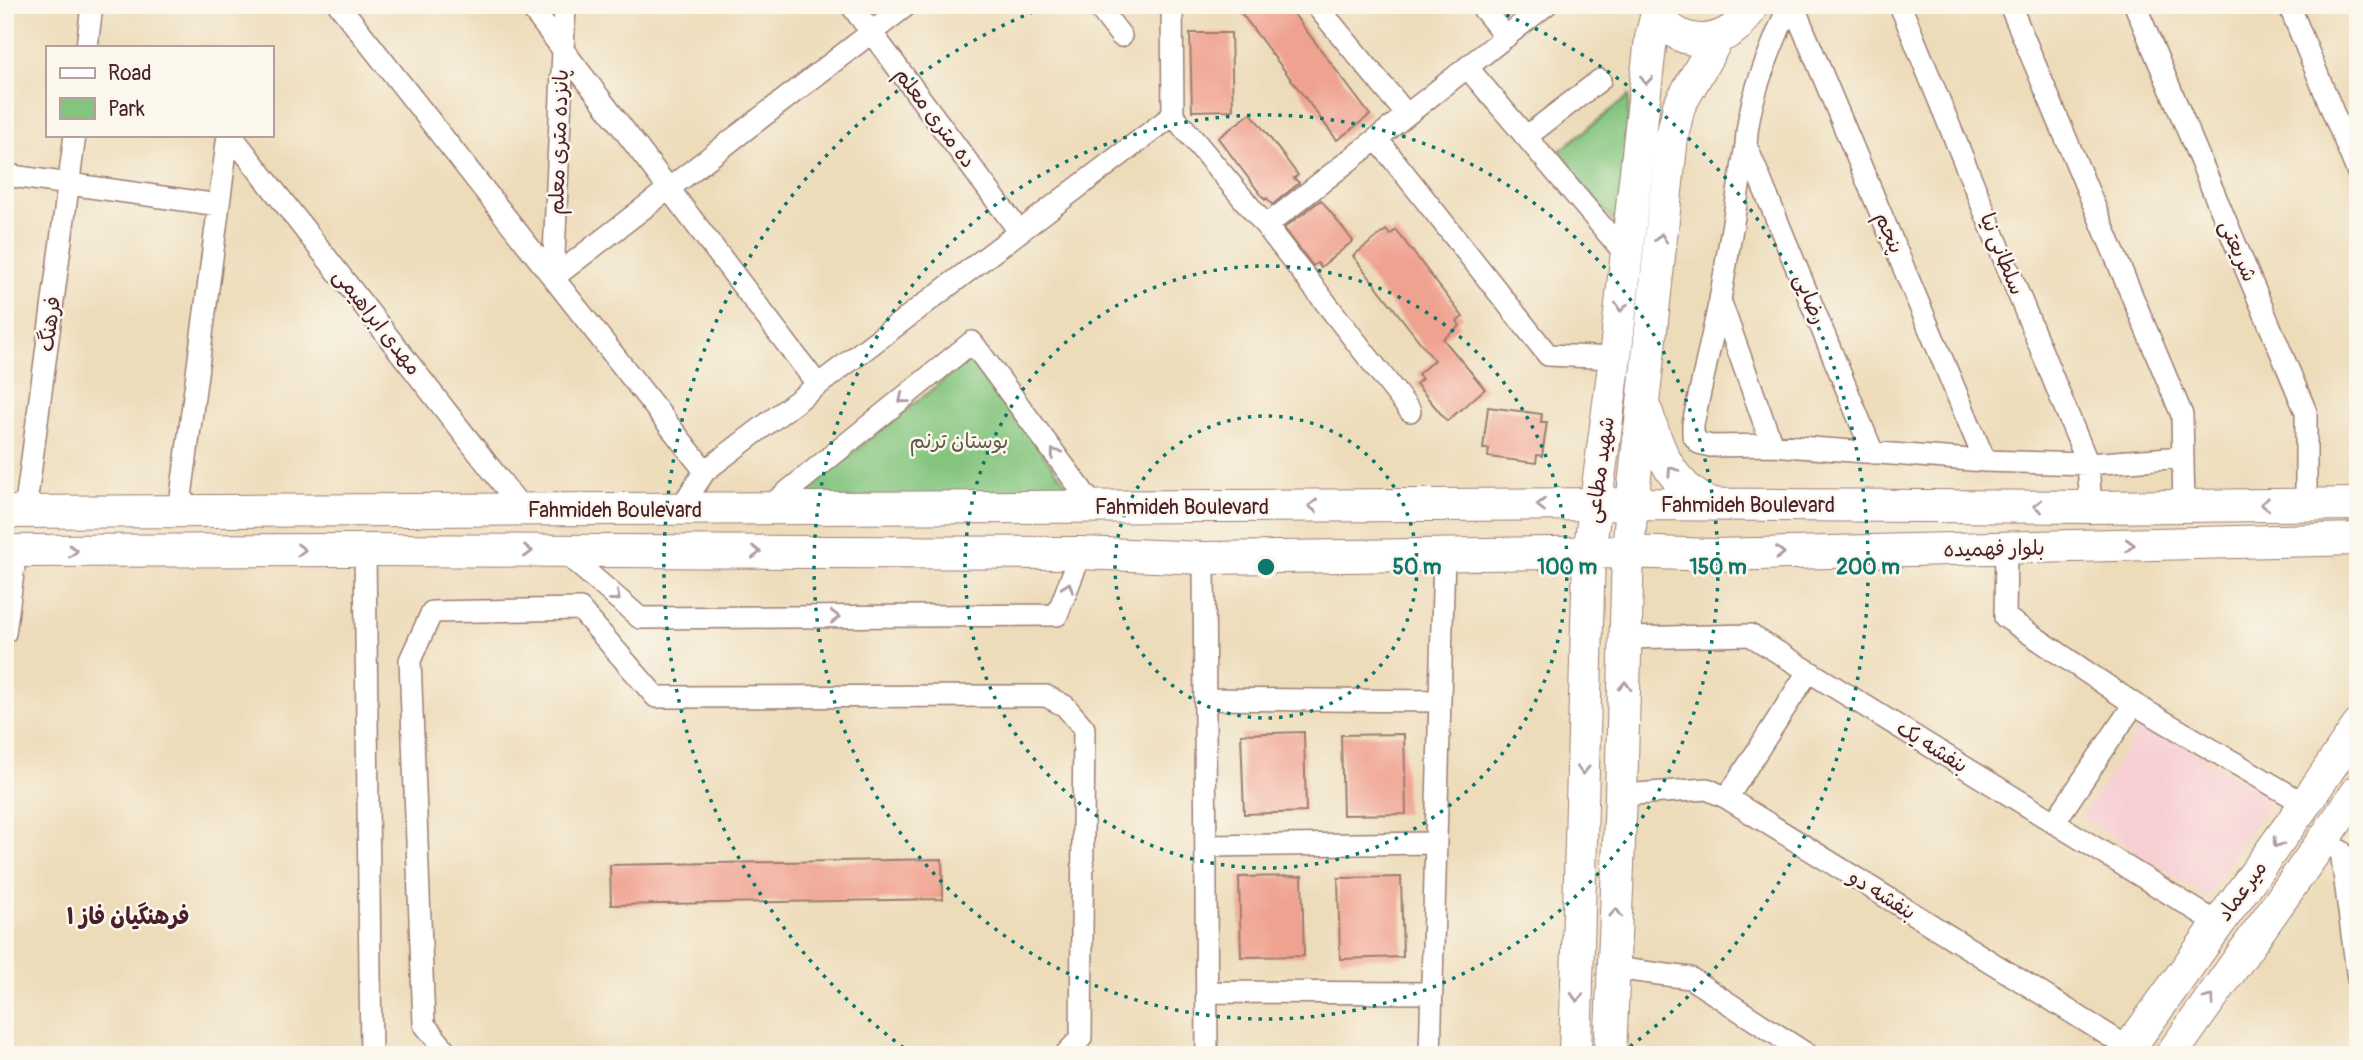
<svg xmlns="http://www.w3.org/2000/svg" width="2363" height="1060" viewBox="0 0 2363 1060" font-family="Pangolin,'Playpen Sans Arabic',sans-serif">
  <style>
    .built { fill: #f7cfd3 }
    .green { fill: #84c57e; stroke: #677254; stroke-width: 2 }
    .building { fill: #f0a290 }
    .lines { fill: none; stroke-linecap: round; stroke-linejoin: round }
    .street-casing { stroke: #9c7e72; stroke-width: 24 }
    .secondary-casing { stroke: #9c7e72; stroke-width: 34 }
    .street { stroke: #fff; stroke-width: 21 }
    .secondary { stroke: #fff; stroke-width: 32 }
    .oneway { stroke: #ae9aa0 }
    .ring { fill: none; stroke: #0f766e; stroke-width: 3.5; stroke-dasharray: 3.5 7 }
    .labels { text-anchor: middle; dominant-baseline: central; stroke-width: 5; stroke-linejoin: round; paint-order: stroke }
    .street-label { font-size: 21px; fill: #4a1f2b; stroke: #fbf7ec }
    .park-label { font-size: 21px; fill: #5e5948; stroke: #fbf7ec }
    .neighbourhood-label { font-size: 23px; font-weight: bold; fill: #4a1f2b; stroke: #fbf7ec }
    .centre { fill: #0f766e; stroke: #fbf7ec; stroke-width: 3.5 }
    .ring-label { font-size: 21px; text-anchor: middle; font-weight: bold; fill: #0f766e; stroke: #fbf7ec; stroke-width: 5; stroke-linejoin: round; paint-order: stroke }
  </style>
  <rect width="100%" height="100%" fill="#fbf7ec"/>
  <filter id="ink" filterUnits="userSpaceOnUse"><feTurbulence type="fractalNoise" baseFrequency=".0143" numOctaves="2"/><feDisplacementMap in="SourceGraphic" scale="14" xChannelSelector="R" yChannelSelector="G"/><feConvolveMatrix kernelMatrix="1 2 1 2 8 2 1 2 1" color-interpolation-filters="sRGB"/></filter>
  <filter id="wash" filterUnits="userSpaceOnUse"><feTurbulence type="fractalNoise" baseFrequency=".00686" numOctaves="4" result="noise"/><feDisplacementMap in="SourceGraphic" scale="28" xChannelSelector="R" yChannelSelector="G"/><feGaussianBlur stdDeviation="1.57" result="paint"/><feColorMatrix in="noise" values="0 0 0 0 0 0 0 0 0 0 0 0 0 0 0 0 0 1.4 0 .05"/><feComposite in="paint" operator="in"/></filter>
  <g filter="url(#wash)">
    <rect width="100%" height="100%" fill="#eddcba"/>
    <path class="built" d="M2144,720L2271,798L2207,898L2082,817Z"/>
    <path class="green" d="M1629,96L1622,232L1557,153Z
      M970,359L1077,498L794,500Z"/>
    <g id="blocks">
      <path class="building" d="M1235,5H1287L1370,115L1337,140Z
        M1190,33H1231L1233,110L1192,111Z
        M1251,113L1298,175L1294,178L1299,183L1272,205L1267,198L1265,200L1218,138Z
        M1321,200L1353,241L1321,267L1317,263L1313,266L1284,228Z
        M1386,230L1390,235L1396,230L1463,317L1457,321L1460,326L1443,339L1485,389L1447,421L1416,384L1422,379L1418,374L1434,360L1353,256Z
        M1488,407L1542,414L1541,422H1547L1542,456L1537,455L1536,463L1488,457L1489,449H1483Z
        M1304,732L1306,812L1244,814L1241,734Z
        M1404,734L1406,814L1343,815L1341,735Z
        M942,859L943,899L611,905L610,865Z
        M1302,876L1304,956L1241,957L1239,877Z
        M1401,877L1403,957L1340,959L1338,878Z"/>
    </g>
  </g>
  <g filter="url(#ink)">
    <use href="#blocks" fill-opacity="0" stroke="#9c7e72" stroke-width="2"/>
    <g class="lines">
      <defs>
        <path id="street" d="M339,5L705,471
          M529,5L818,385
          M851,5L1019,231
          M1097,5L1121,36
          M1172,5L1173,115
          M1316,5L1407,115
          M1480,5L1506,37
          M1789,5C1771,50 1748,96 1746,145L1720,300L1693,424V435L1699,443L1711,446L1772,445L1985,461L2088,464L2183,457
          M1793,5L1985,461
          M1900,5L2088,464L2091,507
          M2010,5L2182,415L2184,506
          M2135,5L2306,412V504
          M2289,5L2358,173
          M87,47L92,5
          M1467,67L1627,256
          M1173,115L1266,226L1410,411
          M231,135L523,510
          M1526,137L1600,80
          M1377,139L1548,355L1615,358
          M1746,145L1873,453
          M5,175L219,205
          M1266,226L1546,5
          M553,278L907,5
          M553,278L565,5
          M1720,300L1772,445
          M766,509L972,342L1095,508
          M679,510L705,471L1173,115
          M25,512L75,135
          M179,512L228,135
          M2006,548L2005,617L2134,704
          M365,550L371,1055
          M564,552L640,618L1057,615L1081,553
          M1204,558L1207,1055
          M5,633L16,551
          M1627,638L1750,635L2219,924
          M1205,699L1440,701
          M1621,795L1707,789L1727,798L2129,1048
          M1727,798L1808,672
          M2054,823L2134,704L2305,804
          M1206,846L1436,843
          M2341,851L2358,979
          M1613,968L1690,978L1808,1055
          M1207,992L1431,993
          M449,1055L424,1024L410,660L432,612L580,609L656,697L1046,696L1065,706L1084,728L1081,1038L1065,1055
          M1430,1055L1444,555"/>
        <path id="secondary" d="M1654,5C1671,53 1733,50 1752,5
          M1647,413C1657,445 1667,475 1695,495C1702,500 1706,504 1715,504
          M5,512L1632,504L2091,507L2358,504
          M5,551L365,550L1081,553L1204,558L1628,552L1713,555L2358,539
          M1575,1055L1589,554L1615,358L1651,38L1657,13
          M1610,1055L1621,795L1628,552L1632,504L1672,137L1679,106L1717,39
          M2124,1055L2305,804L2358,726
          M2171,1055L2358,791"/>
      </defs>
      <use href="#street" class="street-casing"/>
      <use href="#secondary" class="secondary-casing"/>
      <use href="#street" class="street"/>
      <use href="#secondary" class="secondary"/>
    </g>
    <defs><path id="oneway-chevron" d="M-2-3.5L2.5 0L-2 3.5" fill="none" stroke-width="1.6" stroke-linecap="round" stroke-linejoin="round" transform="scale(1.75)"/></defs>
    <g class="oneway">
      <use href="#oneway-chevron" transform="translate(1646 80) rotate(96)"/>
      <use href="#oneway-chevron" transform="translate(1661 238) rotate(-84)"/>
      <use href="#oneway-chevron" transform="translate(1621 307) rotate(96)"/>
      <use href="#oneway-chevron" transform="translate(903 399) rotate(141)"/>
      <use href="#oneway-chevron" transform="translate(1055 453) rotate(-127)"/>
      <use href="#oneway-chevron" transform="translate(1672 471) rotate(-124)"/>
      <use href="#oneway-chevron" transform="translate(2265 504) rotate(179)"/>
      <use href="#oneway-chevron" transform="translate(1541 505) rotate(180)"/>
      <use href="#oneway-chevron" transform="translate(1313 506) rotate(180)"/>
      <use href="#oneway-chevron" transform="translate(2038 506) rotate(-180)"/>
      <use href="#oneway-chevron" transform="translate(2130 545) rotate(-2)"/>
      <use href="#oneway-chevron" transform="translate(301 550)"/>
      <use href="#oneway-chevron" transform="translate(73 551)"/>
      <use href="#oneway-chevron" transform="translate(528 551) rotate(1)"/>
      <use href="#oneway-chevron" transform="translate(756 552)"/>
      <use href="#oneway-chevron" transform="translate(1780 553) rotate(-1)"/>
      <use href="#oneway-chevron" transform="translate(1068 587) rotate(-70)"/>
      <use href="#oneway-chevron" transform="translate(616 597) rotate(41)"/>
      <use href="#oneway-chevron" transform="translate(835 617)"/>
      <use href="#oneway-chevron" transform="translate(1625 686) rotate(-88)"/>
      <use href="#oneway-chevron" transform="translate(1583 770) rotate(92)"/>
      <use href="#oneway-chevron" transform="translate(2277 843) rotate(126)"/>
      <use href="#oneway-chevron" transform="translate(1616 913) rotate(-87)"/>
      <use href="#oneway-chevron" transform="translate(1577 997) rotate(92)"/>
      <use href="#oneway-chevron" transform="translate(2210 999) rotate(-54)"/>
    </g>
  </g>
  <g class="ring">
    <circle cx="1266" cy="567" r="151"/>
    <circle cx="1266" cy="567" r="301"/>
    <circle cx="1266" cy="567" r="452"/>
    <path d="M912 1054A602 602 0 0 1 1045 7M1487 7A602 602 0 0 1 1620 1054"/>
  </g>
  <g class="labels">
    <g class="street-label">
      <text transform="translate(935 118) rotate(53)">ده متری معلم</text>
      <text transform="translate(559 142) rotate(-88)">پانزده متری معلم</text>
      <text transform="translate(1889 233) rotate(67)">پنجم</text>
      <text transform="translate(2238 251) rotate(67)">شریعتی</text>
      <text transform="translate(2002 254) rotate(68)">سلطانی نیا</text>
      <text transform="translate(1810 299) rotate(68)">رضایی</text>
      <text transform="translate(377 322) rotate(52)">مهدی ابراهیمی</text>
      <text transform="translate(50 324) rotate(-82)">فرهنگ</text>
      <text transform="translate(1600 470) rotate(-82)">شهید مطاعی</text>
      <text x="1748" y="505">Fahmideh Boulevard</text>
      <text x="1182" y="507">Fahmideh Boulevard</text>
      <text x="615" y="510">Fahmideh Boulevard</text>
      <text transform="translate(1994 549) rotate(-1)">بلوار فهمیده</text>
      <text transform="translate(1932 747) rotate(32)">بنفشه یک</text>
      <text transform="translate(2242 891) rotate(-54)">میرعماد</text>
      <text transform="translate(1882 895) rotate(32)">بنفشه دو</text>
    </g>
    <g class="park-label">
      <text x="959" y="441">بوستان ترنم</text>
    </g>
    <g class="neighbourhood-label">
      <text x="128" y="916">فرهنگیان فاز ۱</text>
    </g>
  </g>
  <circle cx="1266" cy="567" r="10" class="centre"/>
  <g class="ring-label">
    <text x="1417" y="574">50 m</text>
    <text x="1567" y="574">100 m</text>
    <text x="1718" y="574">150 m</text>
    <text x="1868" y="574">200 m</text>
  </g>
  <rect width="2363" height="1060" fill="none" stroke="#fbf7ec" stroke-width="28"/>
  <rect x="46" y="46" width="228" height="91" fill="#fbf7ec" stroke="#b4a19f" stroke-width="2"/>
  <rect x="60" y="68" width="35" height="10" fill="#ffffff" stroke="#b4a19f" stroke-width="2"/>
  <text x="108" y="80" font-size="21" fill="#4a1f2b">Road</text>
  <rect x="60" y="98" width="35" height="21" fill="#84c57e" stroke="#b4a19f" stroke-width="2"/>
  <text x="108" y="116" font-size="21" fill="#4a1f2b">Park</text>
</svg>
